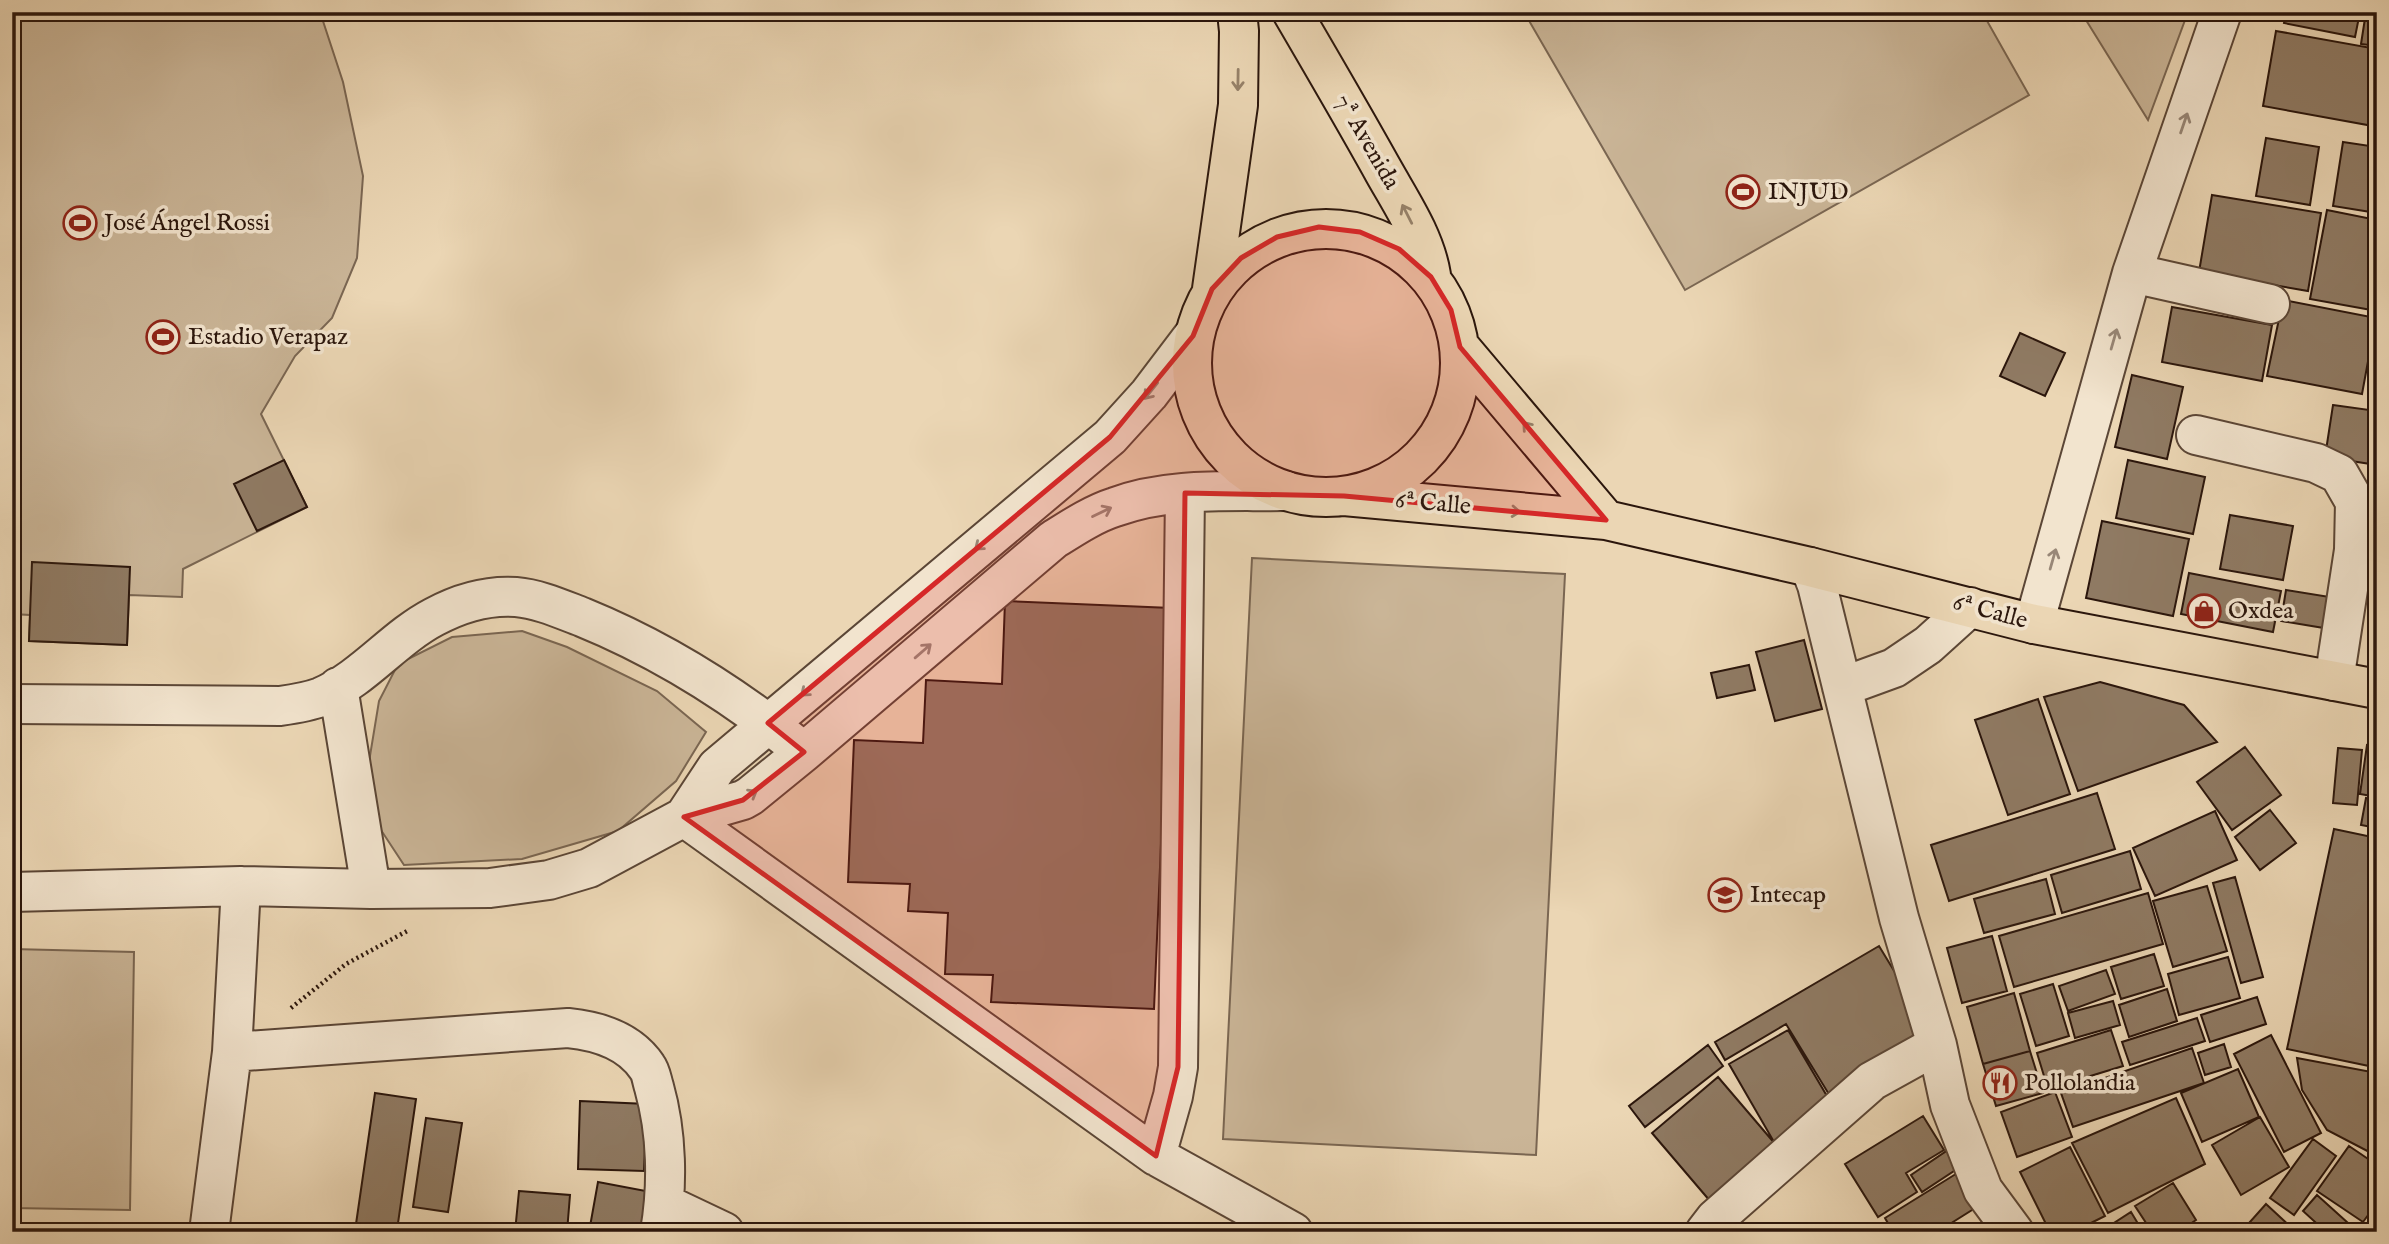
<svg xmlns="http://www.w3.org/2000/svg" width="2389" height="1244" viewBox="0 0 2389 1244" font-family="'IM FELL English',serif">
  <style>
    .green { fill: #cab597; stroke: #7a6652; stroke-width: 2 }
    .building { fill: #8f7a63; stroke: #2b160c; stroke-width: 2 }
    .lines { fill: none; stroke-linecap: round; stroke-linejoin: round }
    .minor-casing { stroke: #5b4636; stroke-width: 42 }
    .major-casing { stroke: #2b160c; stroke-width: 42 }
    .path { stroke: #2b160c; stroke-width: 4.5; stroke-dasharray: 2 3.5; stroke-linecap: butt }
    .minor { stroke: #f2e4ce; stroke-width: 38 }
    .major { stroke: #ebd6b4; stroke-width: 38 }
    .oneway { stroke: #958068 }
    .oneway2 { stroke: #988777 }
    .marked { fill: #d62828; fill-opacity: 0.2; stroke: #d62828; stroke-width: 5; stroke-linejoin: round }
    .labels { text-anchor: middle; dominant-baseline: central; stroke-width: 7; stroke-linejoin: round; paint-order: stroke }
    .street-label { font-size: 24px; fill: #2b160c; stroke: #f2e4ce }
    .poi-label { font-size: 24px; fill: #2b160c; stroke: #f2e4ce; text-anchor: start }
  </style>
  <rect width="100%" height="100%" fill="#ebd6b4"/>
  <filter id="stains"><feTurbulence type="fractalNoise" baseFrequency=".00286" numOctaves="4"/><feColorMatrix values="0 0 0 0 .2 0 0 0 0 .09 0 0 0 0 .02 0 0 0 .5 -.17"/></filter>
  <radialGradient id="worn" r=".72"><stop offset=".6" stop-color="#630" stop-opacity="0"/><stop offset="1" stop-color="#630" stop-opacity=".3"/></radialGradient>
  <path class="green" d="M12,12H320L343,82L363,176L357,258L332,318L295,356L261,414L307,507L183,569L182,597L129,595L127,645L29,641L30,615L12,614Z
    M1524,12H1982L2029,95L1685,290Z
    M2081,12H2188L2148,120Z
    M1252,558L1565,574L1536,1155L1223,1139Z
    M522,631L567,647L657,691L706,732L676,781L618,831L522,859L404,865L377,824L368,768L379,701L398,664L452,637Z
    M12,949L134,952L130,1210L12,1208Z"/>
  <path class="building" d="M2286,12H2360L2355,37L2284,23Z
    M2366,12H2377V46L2361,44Z
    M2276,31L2377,49V106L2373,126L2263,106Z
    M2266,138L2319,147L2310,205L2256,196Z
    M2343,142L2377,147V213L2333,206Z
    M2212,195L2321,213L2308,291L2199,272Z
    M2327,210L2377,220V311L2310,299Z
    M2283,300L2376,318L2362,394L2267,376Z
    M2172,307L2272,325L2262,381L2162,362Z
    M2020,333L2065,353L2045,396L2000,376Z
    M2132,375L2183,387L2167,459L2115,447Z
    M2333,405L2377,411V465L2325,457Z
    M284,460L307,507L257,531L234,484Z
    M2128,460L2205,477L2193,534L2116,518Z
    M2230,515L2293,526L2283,580L2220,569Z
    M2102,521L2189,539L2173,616L2086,598Z
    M32,562L130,567L127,645L29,641Z
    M2189,573L2281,591L2273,632L2181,614Z
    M2286,590L2342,599L2336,630L2281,621Z
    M1005,601L1171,608L1154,1009L991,1002L993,975L945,974L948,913L908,911L910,884L848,882L854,740L923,743L926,680L1002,684Z
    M1804,640L1822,709L1775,721L1756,652Z
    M1749,665L1755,690L1717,698L1711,673Z
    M2100,682L2184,705L2217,742L2078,791L2044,697Z
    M2038,699L2070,794L2008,815L1975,720Z
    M2367,745L2377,747V797L2360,794Z
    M2245,747L2281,795L2232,830L2197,782Z
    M2338,748L2362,750L2357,805L2333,803Z
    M2097,793L2115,849L1949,901L1931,845Z
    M2366,798L2377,800V828L2361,825Z
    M2270,810L2296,843L2260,870L2235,837Z
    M2215,811L2237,860L2155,896L2133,848Z
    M2334,829L2377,838V1029L2369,1066L2287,1049Z
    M2130,851L2141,889L2062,913L2051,875Z
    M2235,877L2263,977L2241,983L2213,883Z
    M2046,879L2055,914L1984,933L1974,899Z
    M2207,886L2227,951L2173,967L2153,901Z
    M2148,893L2163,944L2014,987L1999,936Z
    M1992,936L2007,991L1962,1003L1947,948Z
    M1879,946L1933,1035L1830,1096L1786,1024L1725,1060L1715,1042Z
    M2154,954L2164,986L2121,999L2111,967Z
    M2228,957L2240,998L2179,1015L2168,974Z
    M2106,970L2115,994L2068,1011L2059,986Z
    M2053,984L2069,1036L2036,1046L2020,994Z
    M2167,989L2177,1021L2129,1037L2119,1005Z
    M2014,993L2030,1051L1983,1064L1967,1007Z
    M2257,997L2266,1024L2210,1042L2201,1015Z
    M2113,1001L2120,1025L2075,1038L2068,1013Z
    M2197,1018L2205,1041L2130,1065L2122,1042Z
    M1788,1030L1834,1108L1774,1142L1729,1064Z
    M2111,1030L2123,1066L2048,1089L2037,1053Z
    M2271,1035L2321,1133L2284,1152L2234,1054Z
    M2224,1044L2231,1067L2205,1075L2198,1053Z
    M1708,1045L1723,1066L1645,1127L1629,1106Z
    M2192,1048L2204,1083L2073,1127L2061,1093Z
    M2030,1051L2043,1093L1996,1106L1983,1064Z
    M2297,1058L2377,1073V1156L2327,1130L2302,1090Z
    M2238,1069L2259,1117L2202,1142L2181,1093Z
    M1718,1077L1782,1152L1716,1208L1652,1133Z
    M2055,1092L2072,1137L2017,1157L2001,1112Z
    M375,1093L416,1099L397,1230L356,1224Z
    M2176,1098L2205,1164L2108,1213L2072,1143Z
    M580,1101L647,1104L644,1171L578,1169Z
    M1923,1116L1944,1150L1906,1173L1917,1192L1878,1217L1845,1164Z
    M2260,1117L2289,1167L2241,1195L2212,1145Z
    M426,1118L462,1123L448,1212L413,1207Z
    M2313,1139L2336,1156L2294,1215L2270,1198Z
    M2349,1146L2377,1165V1203L2363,1222L2317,1191Z
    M2070,1147L2105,1216L2073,1232H2050L2020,1172Z
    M1948,1150L1960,1167L1922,1192L1911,1175Z
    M1959,1172L1980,1205L1937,1232H1893L1885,1218Z
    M598,1182L651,1192L644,1232H589Z
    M2173,1183L2196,1220L2178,1232H2152L2135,1206Z
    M519,1191L570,1195L567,1232H515Z
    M2317,1195L2358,1232H2326L2303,1211Z
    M2266,1204L2295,1231L2294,1232H2241Z
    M2131,1212L2143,1232H2100Z"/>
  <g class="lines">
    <defs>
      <path id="minor" d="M2132,273L2270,304
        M2196,435L2316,463L2339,474L2355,502L2354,550L2334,681
        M1810,567L1817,585L1899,918L1937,1045L1950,1105L1983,1190L2014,1232
        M2034,624L2132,273L2222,12
        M338,687L371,889
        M1842,687L1894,668L1928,645L1970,607
        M12,704L280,706C294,704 308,702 321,697C364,678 394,638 434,617C460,603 487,595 516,597C539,599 561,609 582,617C663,650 737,697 804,752
        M684,817L1156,1156L1293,1232
        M684,817L717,767L1110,437L1149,394L1193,336
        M12,892L241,886L371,889L490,888L549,880L589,868L684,817L743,800L750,796L804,752L1053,540C1072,528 1093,514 1115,507C1169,487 1230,492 1286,491
        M232,1052L568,1028C598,1031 629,1040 647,1067C651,1072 652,1081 654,1087C667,1133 668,1185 660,1232
        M1156,1156L1173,1096L1178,1067L1185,493
        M665,1204L724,1232
        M209,1232L232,1052L241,886
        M1705,1232L1715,1219L1872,1081L1937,1045"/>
      <path id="major" d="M1292,12C1323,65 1354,118 1384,172C1402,204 1425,238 1431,275
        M1192 363a134 134 0 1 1 268 0a134 134 0 1 1-268 0Z
        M1212,289L1238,105L1239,31L1237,12
        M1460,347L1606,520
        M1344,496L1606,520L1810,567L2034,624L2377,689"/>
    </defs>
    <use href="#minor" class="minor-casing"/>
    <use href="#major" class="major-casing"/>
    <path class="path" d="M291,1008L346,964L409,930"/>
    <use href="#minor" class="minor"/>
    <use href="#major" class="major"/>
  </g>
  <defs><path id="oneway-shaft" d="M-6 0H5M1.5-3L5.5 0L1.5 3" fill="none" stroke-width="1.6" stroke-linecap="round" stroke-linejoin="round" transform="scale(1.75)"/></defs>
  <g class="oneway">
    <use href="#oneway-shaft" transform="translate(1238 80) rotate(91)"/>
    <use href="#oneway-shaft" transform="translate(1407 214) rotate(-117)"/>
    <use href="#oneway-shaft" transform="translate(1530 430) rotate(-130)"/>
    <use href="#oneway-shaft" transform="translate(1510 511) rotate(5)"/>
  </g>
  <g class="oneway2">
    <use href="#oneway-shaft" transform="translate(2184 123) rotate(-71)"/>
    <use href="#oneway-shaft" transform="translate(2114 339) rotate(-74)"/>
    <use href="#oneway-shaft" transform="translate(1151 391) rotate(129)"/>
    <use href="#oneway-shaft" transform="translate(1102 512) rotate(-26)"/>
    <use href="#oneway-shaft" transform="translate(983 543) rotate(140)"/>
    <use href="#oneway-shaft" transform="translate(2053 559) rotate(-74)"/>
    <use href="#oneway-shaft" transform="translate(923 651) rotate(-41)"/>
    <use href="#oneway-shaft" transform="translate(809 689) rotate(140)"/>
    <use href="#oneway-shaft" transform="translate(748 796) rotate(-31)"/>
  </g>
  <path class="marked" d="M1319,227L1360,232L1399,249L1431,277L1451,310L1460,347L1606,520L1344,496L1185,493L1178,1067L1156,1156L684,817L743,800L804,752L768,723L1110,437L1193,336L1212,289L1241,258L1277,237Z"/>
  <defs>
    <symbol id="stadium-ring" viewBox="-11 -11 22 22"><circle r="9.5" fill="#f2e4ce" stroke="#8f2418" stroke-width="1.5"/><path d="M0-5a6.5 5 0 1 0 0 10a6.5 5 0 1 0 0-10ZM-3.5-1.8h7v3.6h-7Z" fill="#8f2418"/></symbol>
    <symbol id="shop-ring" viewBox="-11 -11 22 22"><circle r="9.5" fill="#f2e4ce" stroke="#8f2418" stroke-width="1.5"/><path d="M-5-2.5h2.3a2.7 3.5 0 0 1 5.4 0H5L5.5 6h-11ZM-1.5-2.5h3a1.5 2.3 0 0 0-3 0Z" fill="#8f2418"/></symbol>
    <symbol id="university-ring" viewBox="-11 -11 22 22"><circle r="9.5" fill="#f2e4ce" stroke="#8f2418" stroke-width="1.5"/><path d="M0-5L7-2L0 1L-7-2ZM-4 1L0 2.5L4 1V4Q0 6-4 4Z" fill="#8f2418"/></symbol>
    <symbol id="restaurant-ring" viewBox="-11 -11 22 22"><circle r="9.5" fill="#f2e4ce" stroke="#8f2418" stroke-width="1.5"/><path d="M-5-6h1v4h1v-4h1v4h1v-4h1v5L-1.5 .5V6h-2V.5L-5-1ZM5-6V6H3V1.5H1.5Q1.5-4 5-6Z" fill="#8f2418"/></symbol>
  </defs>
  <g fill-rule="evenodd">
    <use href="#stadium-ring" x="1724" y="173" width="38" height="38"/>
    <use href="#stadium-ring" x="61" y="204" width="38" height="38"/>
    <use href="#stadium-ring" x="144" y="318" width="38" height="38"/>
    <use href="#shop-ring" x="2185" y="592" width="38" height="38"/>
    <use href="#university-ring" x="1706" y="876" width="38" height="38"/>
    <use href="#restaurant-ring" x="1981" y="1064" width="38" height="38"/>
  </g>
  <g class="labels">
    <g class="street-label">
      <text transform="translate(1367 142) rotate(60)">7ª Avenida</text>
      <text transform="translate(1433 504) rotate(5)">6ª Calle</text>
      <text transform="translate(1990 612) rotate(15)">6ª Calle</text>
    </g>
    <g class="poi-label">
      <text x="1768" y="192">INJUD</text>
      <text x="104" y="223">José Ángel Rossi</text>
      <text x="188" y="337">Estadio Verapaz</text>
      <text x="2228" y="611">Oxdea</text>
      <text x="1750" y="895">Intecap</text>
      <text x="2024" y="1083">Pollolandia</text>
    </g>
  </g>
  <rect width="2389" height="1244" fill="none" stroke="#ebd6b4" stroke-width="42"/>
  <rect x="14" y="14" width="2361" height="1216" fill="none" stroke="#2b160c" stroke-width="3.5"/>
  <rect x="21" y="21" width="2347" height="1202" fill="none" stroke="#2b160c" stroke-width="2"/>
  <rect width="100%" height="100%" filter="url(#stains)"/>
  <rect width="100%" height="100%" fill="url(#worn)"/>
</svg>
